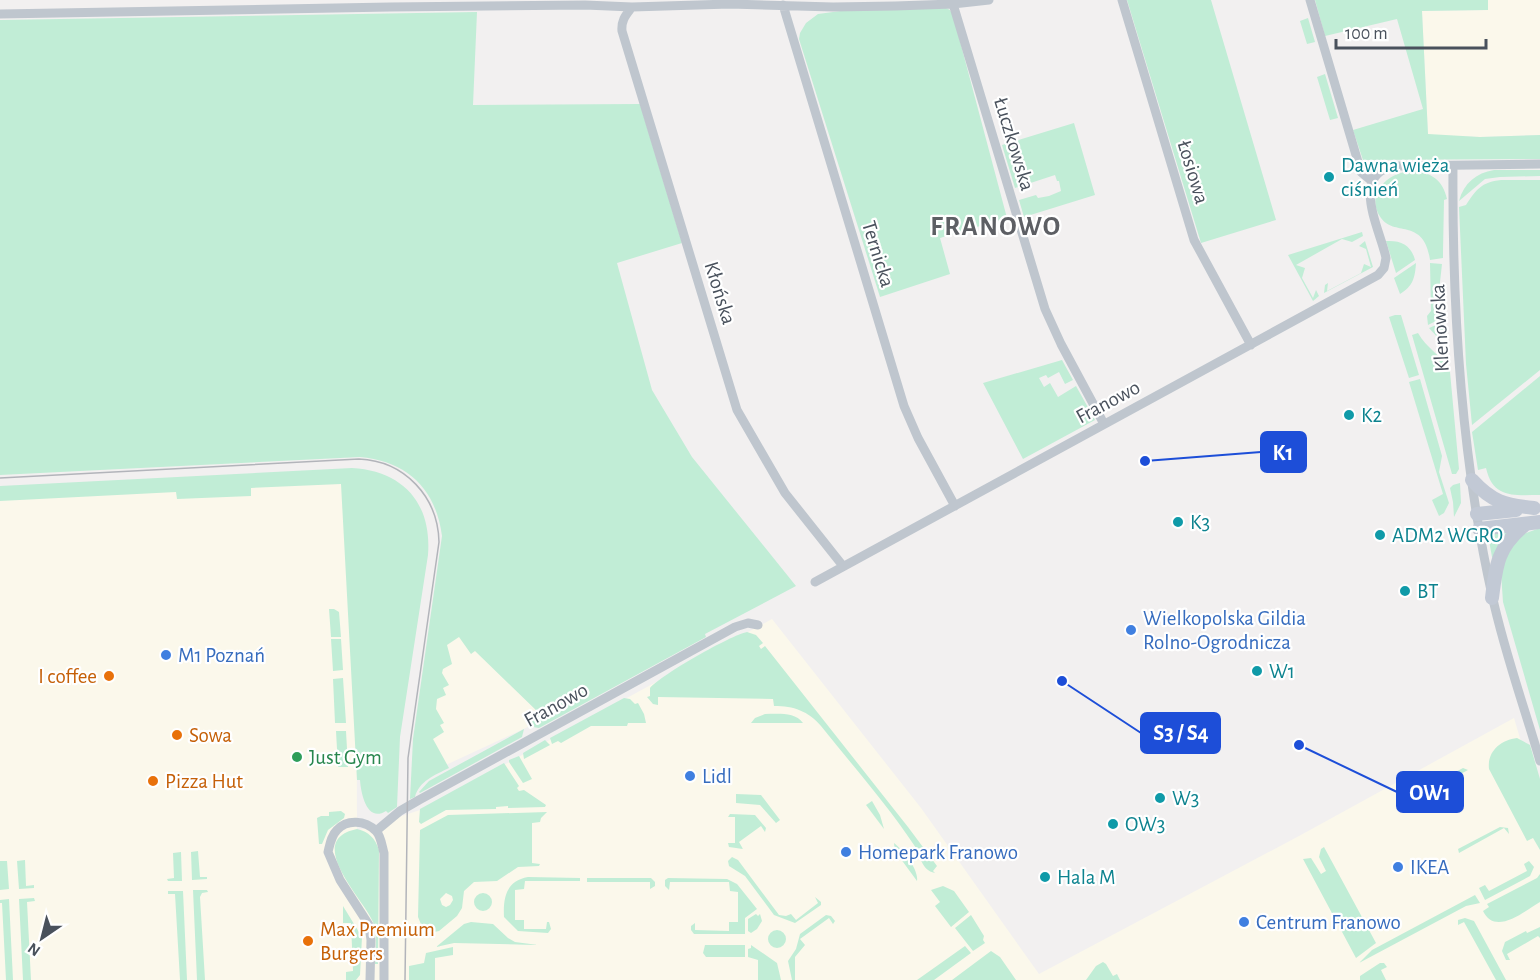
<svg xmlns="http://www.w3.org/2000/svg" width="1540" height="980" viewBox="0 0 1540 980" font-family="'Alegreya Sans',sans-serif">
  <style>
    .commercial { fill: #fbf8eb }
    .green { fill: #c1edd6; fill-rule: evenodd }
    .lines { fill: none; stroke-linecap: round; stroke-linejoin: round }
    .street { stroke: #bfc6ce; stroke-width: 9 }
    .secondary { stroke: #c2c9d5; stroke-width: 14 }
    .tram { stroke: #b2b4ba; stroke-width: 1.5 }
    .culture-dot { fill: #0f9aa8; stroke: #fff; stroke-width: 2 }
    .shop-dot { fill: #3f7fe0; stroke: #fff; stroke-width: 2 }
    .food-dot { fill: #e8710a; stroke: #fff; stroke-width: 2 }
    .leisure-dot { fill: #2e9e5b; stroke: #fff; stroke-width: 2 }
    .labels { text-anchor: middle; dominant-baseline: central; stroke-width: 4.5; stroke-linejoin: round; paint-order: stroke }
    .street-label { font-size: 21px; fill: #49515c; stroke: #fff }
    .culture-label { font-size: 21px; fill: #0d838f; stroke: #fff; text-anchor: start }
    .shop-label { font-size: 21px; fill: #366cbe; stroke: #fff; text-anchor: start }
    .food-label { font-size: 21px; fill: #c56008; stroke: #fff; text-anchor: start }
    .leisure-label { font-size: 21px; fill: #27864d; stroke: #fff; text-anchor: start }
    .district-label { font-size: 27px; font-weight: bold; letter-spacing: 1.5px; fill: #5d5f64; stroke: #fff }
    .leader { fill: none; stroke: #1d4ed8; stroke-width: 2 }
    .callout-dot { fill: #1d4ed8; stroke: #fff; stroke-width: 2 }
    .callout { fill: #1d4ed8; stroke: #1d4ed8; stroke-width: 2 }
    .callout-label { font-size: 22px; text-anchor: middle; font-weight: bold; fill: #fff }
  </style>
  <rect width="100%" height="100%" fill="#f2f0f0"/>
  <path class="commercial" d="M1488,0H1540V135L1480,137L1428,135L1422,11L1487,10Z
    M356,473L357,831L423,809L772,619L921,808L1039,974L1299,836L1514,718L1540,806V980H0V491Z
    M446,621L545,719L422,776Z"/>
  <path class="green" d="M1127,0H1211L1276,220L1201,243Z
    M1315,0H1488V10L1422,11L1428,134L1480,137L1540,135V159L1363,160L1353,130L1423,109L1397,19L1325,36Z
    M946,8L950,10L953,15L1007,218L940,238L950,274L880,297L799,39L800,33L806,23L818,14L848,10Z
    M477,12L473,105L640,104L682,243L617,263L652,390L692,457L796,586L705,634L706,637L539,728L533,727L528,719L538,712L475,651L471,654L459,637L447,645L452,664L443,669L442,673L449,685L443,688L446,695L437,699L436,709L444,723L440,725L444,732L433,739L449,768C435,775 419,781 415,797L410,799L413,739L442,536C436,489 407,461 360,457L0,475V20Z
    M1308,18L1315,42L1307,44L1300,21Z
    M1325,74L1338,118L1330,120L1317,77Z
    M1074,123L1095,195L1024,217L1019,200L1036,195L1038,198L1049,196L1061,191L1059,181H1057L1055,175L1015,188L1002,145Z
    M1494,170H1540V176L1500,177L1485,179L1459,201C1464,183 1476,173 1494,170Z
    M1412,171C1431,172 1443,180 1447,199L1444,200L1443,252V258L1430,260C1424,217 1394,237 1381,218C1364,194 1388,172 1412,171Z
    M1501,180H1540V370L1472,425L1466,364L1459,207L1466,205C1476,190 1481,182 1501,180Z
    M1362,232L1363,236L1352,242L1342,239L1296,265L1305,268L1302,278L1313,298L1316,290L1319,296L1313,301L1288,255Z
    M1365,241L1373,267L1324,293L1325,285L1328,283L1327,291L1361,273L1364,264L1371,267L1366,249L1359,246Z
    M1386,241C1401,240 1411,245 1415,260L1396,273Z
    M1416,263C1415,278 1413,286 1400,294L1394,278Z
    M1430,263L1442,264L1440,282V319L1428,325L1427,316L1431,311Z
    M1395,315H1401L1419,375L1409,378L1389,317Z
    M1444,317L1448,337L1440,340L1429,328L1443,322Z
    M1418,333C1426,348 1443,356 1450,372L1459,469L1456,474H1452L1412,335Z
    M1062,360L1073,380L1065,384L1059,372L1048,378L1046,375L1039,378L1044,387L1050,383L1058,397L1076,386L1095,420L1023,459L983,383Z
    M1540,376V495C1514,495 1493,499 1486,468L1478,470L1472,432Z
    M1420,379L1442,456L1439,472L1449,503L1444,513L1439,516L1432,500L1443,494L1409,382Z
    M352,468C403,471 432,503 428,555L400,737L397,807L388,813L386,811C367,823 361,794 360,780H357L341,484L251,488V496L177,499L176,492L0,501V486Z
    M1460,483L1461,503L1454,517L1453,502L1450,488L1453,485Z
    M1540,528V730L1503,602L1501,573L1502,563L1518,536Z
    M1510,530L1493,558L1492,557L1488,535Z
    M329,609H334L339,612L341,637H331Z
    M747,632L756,635L763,643L759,646L761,649L765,646L908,827L937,866L933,871L935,873C921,870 921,856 914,845C886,803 852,765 821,726C808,711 794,706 774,706L773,699L658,697V705L653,704L647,697L650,696V688C661,675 731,635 747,632Z
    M331,639H341L343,670L333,671Z
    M343,678L346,723H335L333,679Z
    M624,698L630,699L635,704L638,703L644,714L646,723H628L627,726H591L561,743L558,741L552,744L550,738Z
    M765,714C779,714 795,712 803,723H751L755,718Z
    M524,729L522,737L420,793L419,792L429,781Z
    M336,731H346L348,767H338Z
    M1517,738L1530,745L1540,779V850L1533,838L1527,841L1489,769C1487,751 1501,740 1517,738Z
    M545,740L550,745L524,759L523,753Z
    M519,756L532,779L523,783L509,762V760Z
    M504,763L519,786L517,788L519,791L524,790L546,805L545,807L508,808V806L496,807V809L446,810L421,824L419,822L420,809Z
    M1463,768L1468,770L1412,800L1413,795Z
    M736,794L761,795L780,820L776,823L760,805L736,803Z
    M872,801L880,815L884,829L866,805Z
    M341,811L345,814L344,818L328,830L322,844H319L317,818L321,816H329V812Z
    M547,812L541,818L540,822L532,823V863L540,864L539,866L518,867L497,881L474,882L464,891L462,908L457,916L439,931L425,934L418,917L420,830L448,815ZM446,893L452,896L453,900L450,905L446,907L442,905L440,899Z
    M730,814L755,815L766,828L765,832L761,826L739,842L743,849L729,847L728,843H735V817H728Z
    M1500,827L1508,828L1509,834L1504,828L1459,853L1458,849Z
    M357,829C369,832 375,838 379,850L378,964H375C375,951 378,935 373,922C363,898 303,840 357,829Z
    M894,843C902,849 919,869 917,881L895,851Z
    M1324,847L1376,943L1356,958L1303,859L1311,858L1321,874L1326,871L1319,857L1321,849Z
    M198,851L200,877H207V879L192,880L191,852Z
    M181,852L182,881H168L167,879L174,878L173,853Z
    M732,857L738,860L779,915L786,916L791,914L796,920L818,903L815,897L821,902V905L795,923L774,915L745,876L729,866L728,861Z
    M25,860L26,886L34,885V888L19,889L17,861Z
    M0,861H7L9,889L0,890Z
    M1529,861L1534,867L1530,876L1485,900L1479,888L1485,885L1489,891L1527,871L1524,864Z
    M1540,874V902C1523,912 1495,936 1483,911L1489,907L1487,904L1537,878Z
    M528,877L580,878V881H525L524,889L515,890V920H524V929H546L547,922H549L551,929L548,933L518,931L504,917C503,898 506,881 528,877Z
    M587,878H651L655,882V886L650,889V882H587Z
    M668,878L727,879L737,884L757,909L745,918V934H694L691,930V926L695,923V930L729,931V922H738V892L730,891L729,882H670L669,890L665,886V880Z
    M943,886L954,891L969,912L951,927L935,906L940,902L931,890Z
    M193,890H207L208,892L202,893L200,897L205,980H197Z
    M183,891L187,980H180L175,894H168V891Z
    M474 902a9 9 0 1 1 18 0a9 9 0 1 1-18 0Z
    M1475,895L1480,903L1466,906L1359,963L1372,950Z
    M34,898L35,901L27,902L31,980H23L19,899Z
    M9,899L13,980H6L2,903H0V900Z
    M343,906L362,937L360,975L356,980H346V972L353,971L351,923H343Z
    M756,914L758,916L760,914L762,921L757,929L751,933L748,931V919Z
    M826,915L831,916L835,921L833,924L829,918L800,939L805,945L795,957V980H792L788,961L796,949L800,934Z
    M971,915L984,936L983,940L985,943L973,951L955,928Z
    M1465,918L1474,921L1506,980H1496L1464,922L1458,925V920Z
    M471,922L493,924L508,938L515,942L538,945L454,943L436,947L464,924Z
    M1540,927V938L1538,936L1507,954L1510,960H1506L1502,951L1505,942L1526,931L1527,933Z
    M768 939a9 9 0 1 1 18 0a9 9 0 1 1-18 0Z
    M705,945H745V957H706L703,953Z
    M751,945L777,963L781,980H758V960L748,957V949L751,948Z
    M965,946L971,953L934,980H917Z
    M453,947V955L435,958V980H409V966L424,963L426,953Z
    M991,951L1000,957L1016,980H952Z
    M1103,962L1106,964L1113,976L1117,974L1120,980H1086L1096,966Z
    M1380,963H1384L1387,967L1381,970L1386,980H1360V976Z"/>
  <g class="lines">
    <path class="street" d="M1122,0L1194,240L1251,345
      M1310,0L1361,172L1373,182
      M953,4L1045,309L1061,344L1104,424
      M783,5L904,406L918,438L955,506
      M632,7C626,15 621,20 622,31L737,410L785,493L843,566
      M0,14L390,7L585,5L632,7L730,4L833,7L895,6L953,4L989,0
      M1453,166C1452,307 1461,456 1492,595C1504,651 1524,706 1540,761
      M815,582L1378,275L1384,268L1386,258C1381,231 1346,169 1400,166L1540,164
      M376,831L400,811L419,800L735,627L748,623L758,625
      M370,980L371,940L369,925L340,880L328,852C330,844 331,836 337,830C347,819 365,820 376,831C381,836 382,846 384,853V980"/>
    <path class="secondary" d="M1472,480C1492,502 1505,505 1534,508
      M1477,514L1516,510
      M1479,529L1540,522
      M1492,598C1496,564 1498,546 1526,524"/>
    <path class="tram" d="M0,478L359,459C405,461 438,497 439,542L408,758L405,980"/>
  </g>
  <g class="culture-dot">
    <circle cx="1329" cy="177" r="6"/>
    <circle cx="1349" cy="415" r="6"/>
    <circle cx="1178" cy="522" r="6"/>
    <circle cx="1380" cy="535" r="6"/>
    <circle cx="1405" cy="591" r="6"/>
    <circle cx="1257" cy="671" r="6"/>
    <circle cx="1160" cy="798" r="6"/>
    <circle cx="1113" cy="824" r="6"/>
    <circle cx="1045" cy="877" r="6"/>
  </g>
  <g class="shop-dot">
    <circle cx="1131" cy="630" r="6"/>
    <circle cx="166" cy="655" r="6"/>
    <circle cx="690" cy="776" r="6"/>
    <circle cx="846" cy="852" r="6"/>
    <circle cx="1398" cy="867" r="6"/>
    <circle cx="1244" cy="922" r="6"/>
  </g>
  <g class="food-dot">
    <circle cx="109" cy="676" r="6"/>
    <circle cx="177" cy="735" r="6"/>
    <circle cx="153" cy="781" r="6"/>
    <circle cx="308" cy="941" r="6"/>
  </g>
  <circle class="leisure-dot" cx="297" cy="757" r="6"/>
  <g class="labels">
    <g class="street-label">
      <text transform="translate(1014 144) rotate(73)">Łuczkowska</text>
      <text transform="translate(1193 172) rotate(73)">Łosiowa</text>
      <text transform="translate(878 254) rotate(73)">Ternicka</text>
      <text transform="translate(720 293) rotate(73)">Kłońska</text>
      <text transform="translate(1440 328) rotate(-93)">Klenowska</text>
      <text transform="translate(1108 402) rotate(-28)">Franowo</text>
      <text transform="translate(556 705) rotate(-29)">Franowo</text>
    </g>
    <g class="culture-label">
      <text x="1341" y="165">Dawna wieża<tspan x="1341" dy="24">ciśnień</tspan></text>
      <text x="1361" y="415">K2</text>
      <text x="1190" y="522">K3</text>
      <text x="1392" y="535">ADM2 WGRO</text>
      <text x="1417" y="591">BT</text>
      <text x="1269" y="671">W1</text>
      <text x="1172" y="798">W3</text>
      <text x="1125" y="824">OW3</text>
      <text x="1057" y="877">Hala M</text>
    </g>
    <g class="shop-label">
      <text x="1143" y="618">Wielkopolska Gildia<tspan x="1143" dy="24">Rolno-Ogrodnicza</tspan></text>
      <text x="178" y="655">M1 Poznań</text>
      <text x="702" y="776">Lidl</text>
      <text x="858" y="852">Homepark Franowo</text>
      <text x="1410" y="867">IKEA</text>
      <text x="1256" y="922">Centrum Franowo</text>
    </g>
    <g class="food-label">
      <text x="97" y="676" text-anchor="end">I coffee</text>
      <text x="189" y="735">Sowa</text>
      <text x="165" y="781">Pizza Hut</text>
      <text x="320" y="929">Max Premium<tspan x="320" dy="24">Burgers</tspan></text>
    </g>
    <g class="leisure-label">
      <text x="309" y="757">Just Gym</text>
    </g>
    <g class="district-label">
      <text x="996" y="226">FRANOWO</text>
    </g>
  </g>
  <path class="leader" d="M1145 461L1261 452M1062 681L1141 733M1299 745L1397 792"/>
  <g class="callout-dot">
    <circle cx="1145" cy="461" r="6"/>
    <circle cx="1062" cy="681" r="6"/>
    <circle cx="1299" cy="745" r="6"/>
  </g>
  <g class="callout">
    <rect x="1261" y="432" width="45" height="40" rx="6"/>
    <rect x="1141" y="713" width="79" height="40" rx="6"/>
    <rect x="1397" y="772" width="66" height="40" rx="6"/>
  </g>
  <g class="callout-label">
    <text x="1283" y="460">K1</text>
    <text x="1181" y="740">S3 / S4</text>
    <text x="1430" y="800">OW1</text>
  </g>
  <g transform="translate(42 938) rotate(215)" stroke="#ffffff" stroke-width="4.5" paint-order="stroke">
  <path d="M0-4.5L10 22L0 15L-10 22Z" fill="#49515c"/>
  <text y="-9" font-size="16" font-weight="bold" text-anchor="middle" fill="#49515c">N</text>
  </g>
  <path d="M1336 39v9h150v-9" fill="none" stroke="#49515c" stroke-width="3"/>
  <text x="1345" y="39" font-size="18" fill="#49515c" stroke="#ffffff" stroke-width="4.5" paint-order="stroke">100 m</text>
</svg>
